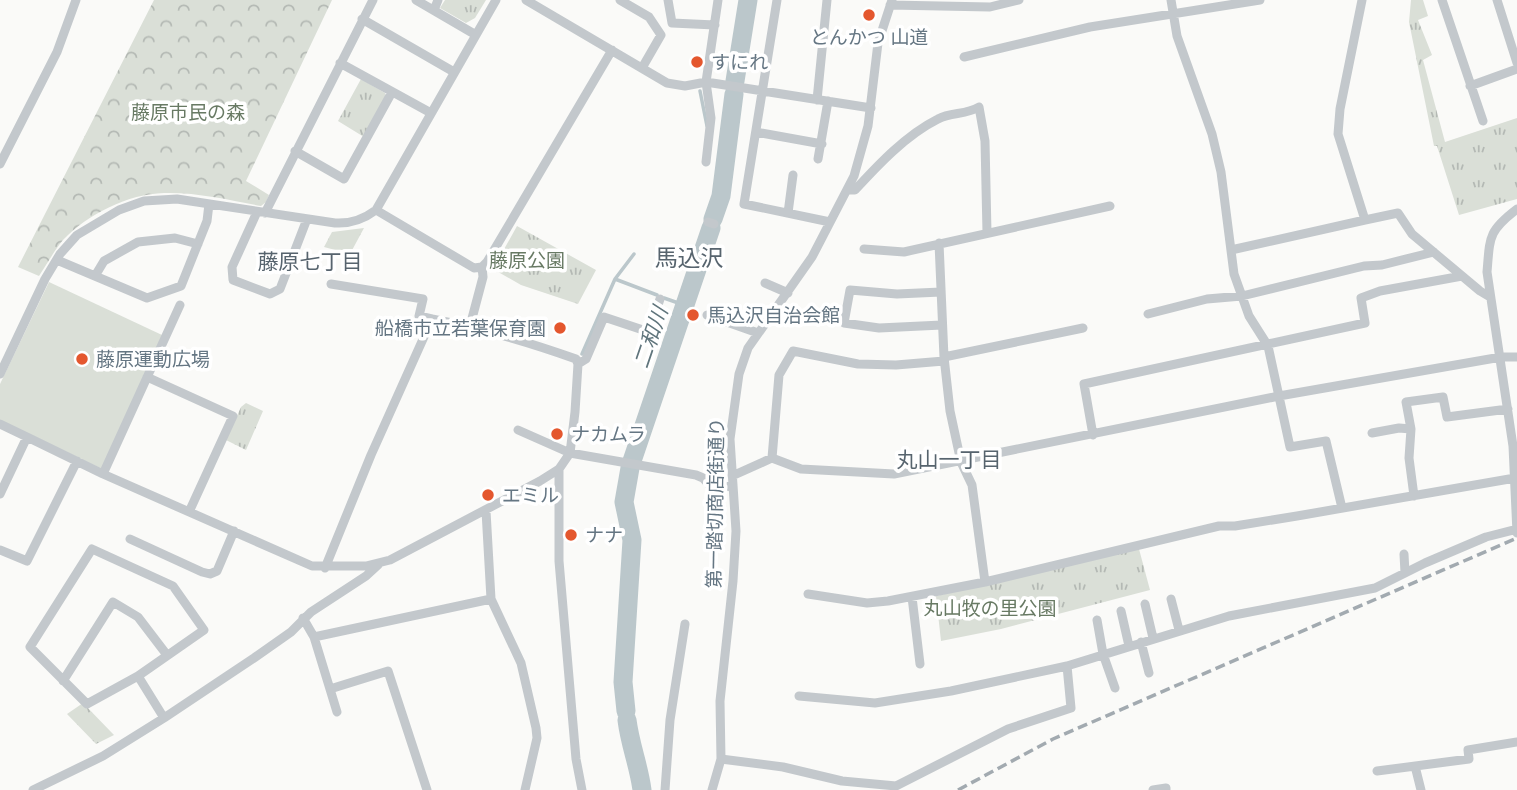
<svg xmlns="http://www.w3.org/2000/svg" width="1517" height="790" viewBox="0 0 1517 790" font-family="Ubuntu,'Noto Sans JP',sans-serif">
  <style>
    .grass { fill: url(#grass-tufts) }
    .forest { fill: url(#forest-crowns) }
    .pitch { fill: #dadfd7 }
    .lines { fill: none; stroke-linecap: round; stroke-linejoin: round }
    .stream { stroke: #bbc7cb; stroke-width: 3.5 }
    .river { stroke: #bbc7cb; stroke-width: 19 }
    .street { stroke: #c3c8cc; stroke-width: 9 }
    .rail { stroke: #a2aab0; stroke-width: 3.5; stroke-dasharray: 10 5; stroke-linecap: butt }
    .poi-dot { fill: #e4572e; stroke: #fff; stroke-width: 2.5 }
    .labels { text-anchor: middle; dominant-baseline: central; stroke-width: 7; stroke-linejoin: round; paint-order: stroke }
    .poi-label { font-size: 19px; fill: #657683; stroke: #fff; text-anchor: start }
    .park-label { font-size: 19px; fill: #687a64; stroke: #fff }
    .street-label { font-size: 19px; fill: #657683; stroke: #fff }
    .neighbourhood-label { font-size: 21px; fill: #57646e; stroke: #fff }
    .water-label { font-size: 21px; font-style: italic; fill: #60757c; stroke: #fff }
    .quarter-label { font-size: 23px; fill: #57646e; stroke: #fff }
  </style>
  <defs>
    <pattern id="grass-tufts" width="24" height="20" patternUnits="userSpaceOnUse" patternTransform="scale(1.75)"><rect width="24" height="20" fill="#dadfd7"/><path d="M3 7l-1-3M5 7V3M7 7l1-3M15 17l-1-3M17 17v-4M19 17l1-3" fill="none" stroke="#b4b9b4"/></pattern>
    <pattern id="forest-crowns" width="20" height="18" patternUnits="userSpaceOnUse" patternTransform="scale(1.75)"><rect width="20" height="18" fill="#dadfd7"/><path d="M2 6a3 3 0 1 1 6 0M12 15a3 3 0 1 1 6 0" fill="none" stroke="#b4b9b4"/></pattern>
  </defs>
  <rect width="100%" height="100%" fill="#fafaf8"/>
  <path class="grass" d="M445,0H486L475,18L466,23L440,8Z
    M1411,0H1423L1428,16L1418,20L1432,55L1423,60L1445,142L1517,118V199L1459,215L1437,146H1434L1409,22Z
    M361,79L385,93L386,98L364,137L338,121Z
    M517,226L596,270L578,304L521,285L493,269Z
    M364,228L350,254L324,247L332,232Z
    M246,403L263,411L246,450L226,440L241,407Z
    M1139,549L1150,590L1001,629L941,641L936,596Z
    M83,703L114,735L96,744L67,714Z"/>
  <path class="forest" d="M154,0H332L246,181L269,195L266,202L261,206C230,200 196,192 164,193C128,194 88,214 63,240C54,251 47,264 39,276L18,267Z"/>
  <path class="pitch" d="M49,282L162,335L102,469L0,420V384Z"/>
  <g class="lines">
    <path class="stream" d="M700,91L707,126
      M615,279L634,254
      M664,298L684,305
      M582,354L615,279L657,295"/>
    <path class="river" d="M735,81L748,0
      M713,219L721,196L734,94
      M632,461L711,228
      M626,711L623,682L632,540L624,502L630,468
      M627,720C630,745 639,766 642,790"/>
    <path class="street" d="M416,0L476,35
      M526,0L667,83L685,86L706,82L871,108
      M620,0L649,17L661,35L642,68
      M668,0L672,23L715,25
      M777,0L744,204L830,222
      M1171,0L1177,36L1212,134L1221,172L1234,274L1249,316L1268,346L1290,447L1326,441L1342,508
      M1362,0L1340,109L1338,134L1365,220L1398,213L1412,234L1480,291L1490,297
      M1442,0L1483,121
      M1497,0L1517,63
      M890,5L990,7L1019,0
      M434,10L438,0
      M362,19L454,72
      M964,57L1090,27L1260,0
      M340,63L431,113
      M1470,86L1517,69
      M817,100L827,0
      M756,132L822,144
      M295,151L344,179L392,92
      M818,159L828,101
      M706,162L711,118L706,82L718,0
      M0,164L57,52L76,0
      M847,190H855C878,165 906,135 938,119C951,112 966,115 979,107L985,141L987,233
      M1517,209C1488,231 1490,237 1487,272L1513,446L1517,533
      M376,210L474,268L482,267L487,262L612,50
      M257,212L232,267L233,280L270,294L280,289L307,219
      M265,213L373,0
      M788,213L793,175
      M708,222L714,224
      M939,243L944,357L950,411L961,462L972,485L985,582
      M864,249L904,252L1110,206
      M1231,250L1365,220
      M57,260L147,298L181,286L207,221L209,204
      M95,276L104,261L138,242L175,238L198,244
      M765,283L788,293
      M331,284L423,299L419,316L432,319
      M941,292L897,294L850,290L844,323L879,328L942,325
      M180,305L103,474L312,566H366L390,560L540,481L559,469L570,453L696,475L703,478L712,488L733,486
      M1148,314L1207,299L1242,296L1364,266L1382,265L1434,252
      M707,315L758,333
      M470,326L483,277L482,267
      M944,357L1083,328
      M578,364L586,359L604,317L649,332L660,299
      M0,374L45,279L60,254L77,235L119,210L144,201L177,199L335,223C351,224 364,219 376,210L496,0
      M147,377L233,416L189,512
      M0,424L27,437L0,494
      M518,430L570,453L575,412L578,364
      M1372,433L1399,428L1411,429
      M1093,435L1084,384L1365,323L1361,298L1380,291L1462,276
      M27,437L103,474
      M772,458L801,469L894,474L1279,396L1501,357H1517
      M559,469V561L576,759L582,790
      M732,476L772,458L779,375L793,351L858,364L896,365L944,361
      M1414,496L1409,458L1411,429L1406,402L1443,397L1447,417L1508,409
      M486,511L491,599L521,663L536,728L537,738L525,790
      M130,539L202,572L210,574L217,571L234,531
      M0,550L27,561L77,461
      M1404,554L1405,573
      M325,568L371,455L432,319C481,328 528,342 576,359L578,364
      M808,594L867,603L888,601L985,582L1219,526H1235L1297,516L1515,478
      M912,597L920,664
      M1171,599L1179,630
      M1145,604L1153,638
      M1121,611L1129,646
      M303,618L314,637L337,712
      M1097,620L1103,654L1115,688
      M314,637L491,599
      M1141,642L1149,673
      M138,676L87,704L30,647L92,549L173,586L204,630L138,676L164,718
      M63,681L113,602L138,617L167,655
      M330,689L388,671L427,790
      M799,696L875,703L951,691L1067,666
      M721,759L783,767L842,781L896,786L1008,729L1071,708L1067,666L1229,616L1375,588L1425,563L1486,537L1517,529
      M1415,766L1421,790
      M1377,771L1469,759L1468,750L1517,742
      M33,790L103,756L164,718L254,658L291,632L311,612L366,576L378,565
      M665,790L670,720L685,624
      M712,790L721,759L720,701L733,581L736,531L730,439L739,374L748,348L812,257L854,176L868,126L878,43L892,0
      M1153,790L1166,788V790"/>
    <path class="rail" d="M958,790L1053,739L1517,538"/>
  </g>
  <g class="poi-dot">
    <circle cx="869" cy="15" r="7"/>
    <circle cx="697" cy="62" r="7"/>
    <circle cx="693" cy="315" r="7"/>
    <circle cx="560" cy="328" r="7"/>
    <circle cx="82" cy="359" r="7"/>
    <circle cx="557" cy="434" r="7"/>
    <circle cx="488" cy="495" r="7"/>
    <circle cx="571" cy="535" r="7"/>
  </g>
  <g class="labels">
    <g class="poi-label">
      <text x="869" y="37" text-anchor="middle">とんかつ 山道</text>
      <text x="711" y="62">すにれ</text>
      <text x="707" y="315">馬込沢自治会館</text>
      <text x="546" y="328" text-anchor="end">船橋市立若葉保育園</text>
      <text x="96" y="359">藤原運動広場</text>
      <text x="571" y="434">ナカムラ</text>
      <text x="502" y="495">エミル</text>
      <text x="585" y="535">ナナ</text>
    </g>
    <g class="park-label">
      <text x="188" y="112">藤原市民の森</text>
      <text x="527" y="260">藤原公園</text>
      <text x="990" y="608">丸山牧の里公園</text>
    </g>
    <g class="street-label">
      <text transform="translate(715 503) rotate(-89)">第一踏切商店街通り</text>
    </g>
    <g class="neighbourhood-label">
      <text x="310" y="261">藤原七丁目</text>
      <text x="949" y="459">丸山一丁目</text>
    </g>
    <g class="water-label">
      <text transform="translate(650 337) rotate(-71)">二和川</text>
    </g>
    <g class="quarter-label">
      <text x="689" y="257">馬込沢</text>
    </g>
  </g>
</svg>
